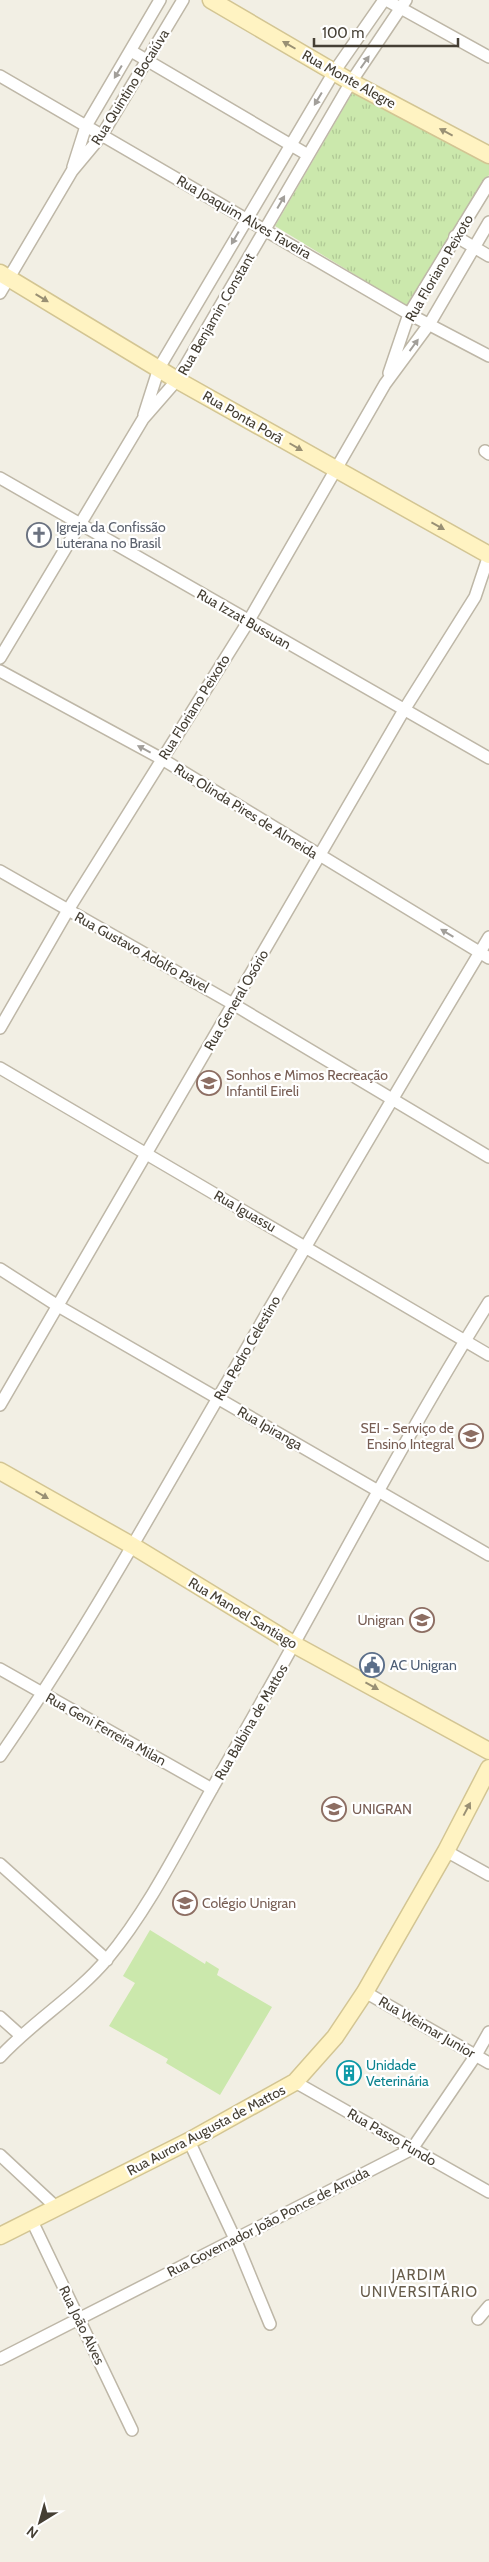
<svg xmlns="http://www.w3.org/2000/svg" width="489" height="2562" viewBox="0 0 489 2562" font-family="Cabin,sans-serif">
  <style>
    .green { fill: #cbe8ac }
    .park { fill: url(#park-tufts) }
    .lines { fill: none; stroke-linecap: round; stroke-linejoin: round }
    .street-casing { stroke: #beb7a7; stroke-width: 14 }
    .secondary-casing { stroke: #d3c593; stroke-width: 19 }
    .street { stroke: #fff; stroke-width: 11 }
    .secondary { stroke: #fff3c2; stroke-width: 16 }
    .oneway { fill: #999074 }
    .oneway2 { fill: #a29f9a }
    .labels { text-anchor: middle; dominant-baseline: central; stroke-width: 4.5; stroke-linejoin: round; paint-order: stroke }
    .street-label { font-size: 14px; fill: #453f34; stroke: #fff }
    .worship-label { font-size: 14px; fill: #5b616d; stroke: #fff; text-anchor: start }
    .education-label { font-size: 14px; fill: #785e54; stroke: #fff; text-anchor: start }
    .service-label { font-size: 14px; fill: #4e5e75; stroke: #fff; text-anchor: start }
    .culture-label { font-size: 14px; fill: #0d838f; stroke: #fff; text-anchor: start }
    .neighbourhood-label { font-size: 15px; letter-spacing: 1px; fill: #685d4b; stroke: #fff }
  </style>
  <defs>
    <pattern id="park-tufts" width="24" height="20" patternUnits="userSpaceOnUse" patternTransform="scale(1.25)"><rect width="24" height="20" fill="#cbe8ac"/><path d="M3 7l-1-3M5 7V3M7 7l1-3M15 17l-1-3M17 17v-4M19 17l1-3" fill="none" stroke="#b0c895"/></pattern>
  </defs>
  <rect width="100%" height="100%" fill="#f2efe4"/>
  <path class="green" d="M150,1930L205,1964L206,1961L219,1969L217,1975L272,2007L220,2095L166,2063L168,2059L109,2026L135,1983L123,1976Z"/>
  <path class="park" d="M353,92L489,163V175L408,307L275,226Z"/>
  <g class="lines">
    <defs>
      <path id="street" d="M386,0L489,57
        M131,51L308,155
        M0,76L409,314L489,356
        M73,167L86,126L160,0
        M455,236L489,256
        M0,293L72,171L102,135L183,0
        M389,373L409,314L489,183
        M144,415L159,368L334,72L384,0
        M485,451L489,454
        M0,478L489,758
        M0,658L143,419L177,380L351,82L406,0
        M0,671L162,759L489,958
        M0,871L233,1004L489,1157
        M0,1028L68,910L248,622L385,384L430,323L489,222
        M0,1068L489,1355
        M0,1269L58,1306L489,1555
        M0,1405L404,710L475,597L489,555
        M0,1669L212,1789
        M0,1756C84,1635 155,1506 229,1379C314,1231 401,1084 489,937
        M446,1851L489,1875
        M0,1864L107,1960
        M365,1992L489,2063
        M0,2017L20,2035
        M0,2057C33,2021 76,1996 107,1959C152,1905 186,1833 221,1773C312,1617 393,1455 489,1302
        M295,2082L489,2192
        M189,2141L235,2239L270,2324
        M0,2155L57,2208
        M32,2221L132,2430
        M478,2319L489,2306
        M0,2359L412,2149L476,2055L489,2032"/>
      <path id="secondary" d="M211,0L351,82L489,155
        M0,273L177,380L489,555
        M0,1471L133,1546L295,1645L489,1751
        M0,2236L189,2141L295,2082L335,2037L365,1992L446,1851L489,1768"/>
    </defs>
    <use href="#street" class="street-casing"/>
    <use href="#secondary" class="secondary-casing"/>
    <use href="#street" class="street"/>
    <use href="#secondary" class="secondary"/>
  </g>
  <defs><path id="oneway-solid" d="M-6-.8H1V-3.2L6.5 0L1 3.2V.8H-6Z" transform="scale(1.25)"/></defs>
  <g class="oneway">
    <use href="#oneway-solid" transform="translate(289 45) rotate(-150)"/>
    <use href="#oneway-solid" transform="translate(446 132) rotate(-152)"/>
    <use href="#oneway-solid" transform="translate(42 298) rotate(31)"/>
    <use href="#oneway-solid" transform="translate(296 447) rotate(30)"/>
    <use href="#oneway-solid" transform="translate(438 526) rotate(29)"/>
    <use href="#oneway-solid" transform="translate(42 1495) rotate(30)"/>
    <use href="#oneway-solid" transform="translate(372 1686) rotate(29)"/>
    <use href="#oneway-solid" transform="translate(467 1809) rotate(-62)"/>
  </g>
  <g class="oneway2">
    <use href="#oneway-solid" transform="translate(365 62) rotate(-55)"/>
    <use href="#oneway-solid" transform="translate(118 72) rotate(121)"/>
    <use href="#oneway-solid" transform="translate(318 99) rotate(121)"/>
    <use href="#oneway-solid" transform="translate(281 202) rotate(-60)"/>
    <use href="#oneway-solid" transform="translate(235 238) rotate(120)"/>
    <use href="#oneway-solid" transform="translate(414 345) rotate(-54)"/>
    <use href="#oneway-solid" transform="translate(144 749) rotate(-152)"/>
    <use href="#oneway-solid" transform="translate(447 933) rotate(-149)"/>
  </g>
  <defs>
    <symbol id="church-ring" viewBox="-11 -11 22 22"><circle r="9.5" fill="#fff" stroke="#6b7280" stroke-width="1.5"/><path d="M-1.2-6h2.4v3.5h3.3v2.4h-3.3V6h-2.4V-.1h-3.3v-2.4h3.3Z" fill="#6b7280"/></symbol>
    <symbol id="school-ring" viewBox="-11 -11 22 22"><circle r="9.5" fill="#fff" stroke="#8d6e63" stroke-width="1.5"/><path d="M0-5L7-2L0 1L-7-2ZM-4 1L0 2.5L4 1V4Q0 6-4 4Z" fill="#8d6e63"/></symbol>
    <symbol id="university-ring" viewBox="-11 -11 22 22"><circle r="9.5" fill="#fff" stroke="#8d6e63" stroke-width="1.5"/><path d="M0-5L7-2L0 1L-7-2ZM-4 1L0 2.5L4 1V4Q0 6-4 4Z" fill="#8d6e63"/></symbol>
    <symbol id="civic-ring" viewBox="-11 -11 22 22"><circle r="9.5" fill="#fff" stroke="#5c6f8a" stroke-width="1.5"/><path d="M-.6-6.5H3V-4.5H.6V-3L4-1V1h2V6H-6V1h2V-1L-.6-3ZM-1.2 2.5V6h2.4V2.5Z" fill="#5c6f8a"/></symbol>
    <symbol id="building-ring" viewBox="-11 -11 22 22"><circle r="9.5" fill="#fff" stroke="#0f9aa8" stroke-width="1.5"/><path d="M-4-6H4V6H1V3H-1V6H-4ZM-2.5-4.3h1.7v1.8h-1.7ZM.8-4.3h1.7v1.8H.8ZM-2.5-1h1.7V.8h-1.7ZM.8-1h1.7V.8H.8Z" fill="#0f9aa8"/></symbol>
  </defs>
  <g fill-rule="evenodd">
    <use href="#church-ring" x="25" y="521" width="28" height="28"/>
    <use href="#school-ring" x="195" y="1069" width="28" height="28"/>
    <use href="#school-ring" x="457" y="1422" width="28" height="28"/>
    <use href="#university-ring" x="408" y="1606" width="28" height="28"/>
    <use href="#civic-ring" x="358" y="1651" width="28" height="28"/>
    <use href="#university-ring" x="320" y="1795" width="28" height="28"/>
    <use href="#school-ring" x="171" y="1889" width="28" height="28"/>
    <use href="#building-ring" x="335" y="2059" width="28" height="28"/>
  </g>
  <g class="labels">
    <g class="street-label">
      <text transform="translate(349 79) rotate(29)">Rua Monte Alegre</text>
      <text transform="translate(130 87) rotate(-58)">Rua Quintino Bocaiúva</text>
      <text transform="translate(244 217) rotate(30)">Rua Joaquim Alves Taveira</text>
      <text transform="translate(439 268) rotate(-60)">Rua Floriano Peixoto</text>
      <text transform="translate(216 314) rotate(-60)">Rua Benjamin Constant</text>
      <text transform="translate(243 417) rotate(30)">Rua Ponta Porã</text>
      <text transform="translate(244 619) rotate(30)">Rua Izzat Bussuan</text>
      <text transform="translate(194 707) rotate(-58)">Rua Floriano Peixoto</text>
      <text transform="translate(246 811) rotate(32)">Rua Olinda Pires de Almeida</text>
      <text transform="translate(142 952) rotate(29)">Rua Gustavo Adolfo Pável</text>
      <text transform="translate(236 1000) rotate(-60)">Rua General Osório</text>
      <text transform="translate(245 1211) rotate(30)">Rua Iguassu</text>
      <text transform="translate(247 1348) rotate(-60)">Rua Pedro Celestino</text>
      <text transform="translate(270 1428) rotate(30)">Rua Ipiranga</text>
      <text transform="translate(243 1613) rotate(31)">Rua Manoel Santiago</text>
      <text transform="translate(251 1722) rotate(-60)">Rua Balbina de Mattos</text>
      <text transform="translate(106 1729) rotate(29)">Rua Geni Ferreira Milan</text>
      <text transform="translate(427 2027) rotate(30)">Rua Weimar Junior</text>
      <text transform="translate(206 2130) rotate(-28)">Rua Aurora Augusta de Mattos</text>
      <text transform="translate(392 2137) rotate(30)">Rua Passo Fundo</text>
      <text transform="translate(268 2222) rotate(-27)">Rua Governador João Ponce de Arruda</text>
      <text transform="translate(82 2325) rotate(64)">Rua João Alves</text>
    </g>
    <g class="worship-label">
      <text x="56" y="527">Igreja da Confissão<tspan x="56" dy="16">Luterana no Brasil</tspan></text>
    </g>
    <g class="education-label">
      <text x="226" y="1075">Sonhos e Mimos Recreação<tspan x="226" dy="16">Infantil Eireli</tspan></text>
      <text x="454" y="1428" text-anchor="end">SEI - Serviço de<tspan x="454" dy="16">Ensino Integral</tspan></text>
      <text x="404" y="1620" text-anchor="end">Unigran</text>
      <text x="352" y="1809">UNIGRAN</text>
      <text x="202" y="1903">Colégio Unigran</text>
    </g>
    <g class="service-label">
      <text x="390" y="1665">AC Unigran</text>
    </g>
    <g class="culture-label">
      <text x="366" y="2065">Unidade<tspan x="366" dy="16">Veterinária</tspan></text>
    </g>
    <g class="neighbourhood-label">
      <text x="419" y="2275">JARDIM<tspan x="419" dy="17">UNIVERSITÁRIO</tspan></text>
    </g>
  </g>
  <g transform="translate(40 2522) rotate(217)" stroke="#ffffff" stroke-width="4" paint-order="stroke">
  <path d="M0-4L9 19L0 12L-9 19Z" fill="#453f34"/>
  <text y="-8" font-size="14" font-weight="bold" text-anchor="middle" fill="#453f34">N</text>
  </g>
  <path d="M314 38v8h144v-8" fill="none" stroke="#453f34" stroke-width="2.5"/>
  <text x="322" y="38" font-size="15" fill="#453f34" stroke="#ffffff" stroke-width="4" paint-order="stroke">100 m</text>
</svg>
